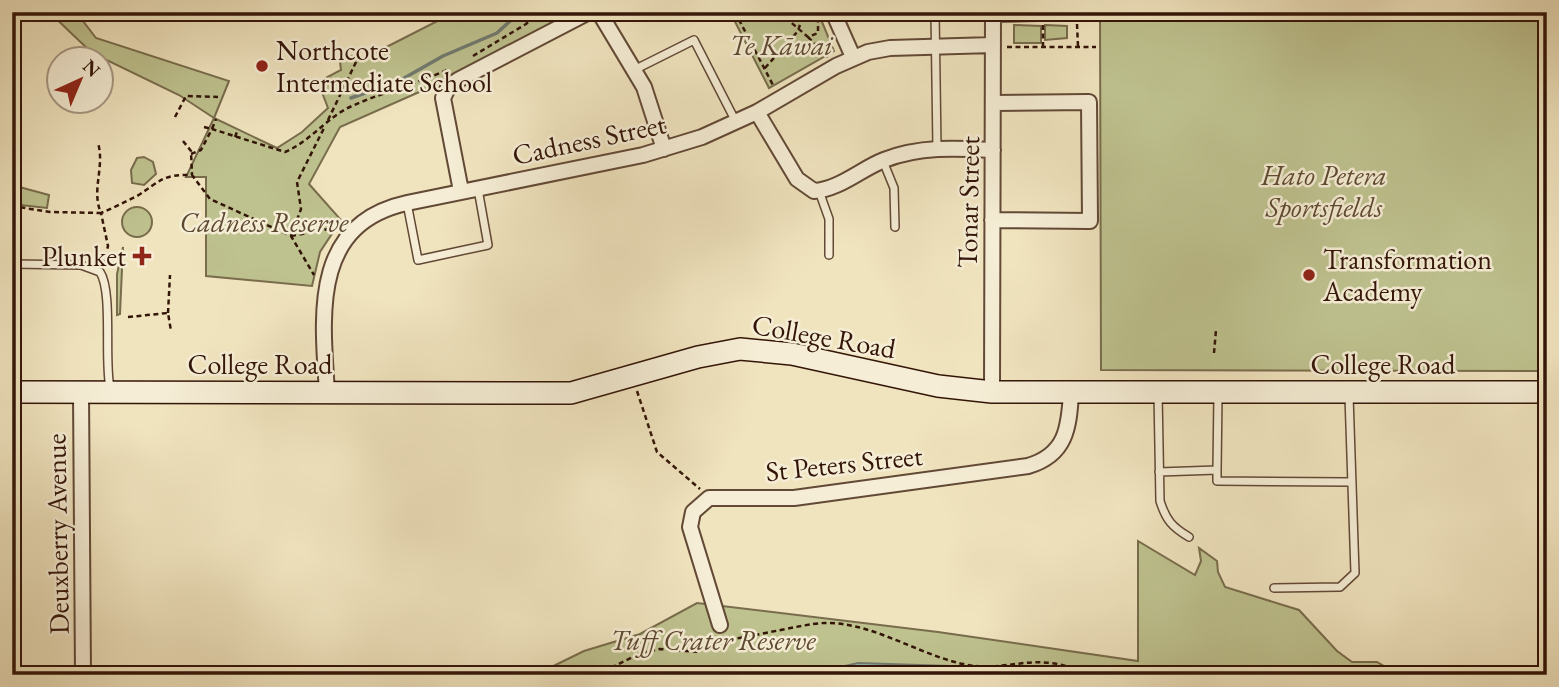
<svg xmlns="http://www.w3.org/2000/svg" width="1559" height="687" viewBox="0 0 1559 687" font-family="'EB Garamond',serif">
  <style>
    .green { fill: #bec28f; stroke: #786c4c; stroke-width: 2 }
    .water { fill: #9abeb3; stroke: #717a6f; stroke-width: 2 }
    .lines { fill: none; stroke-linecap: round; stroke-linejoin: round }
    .shore { stroke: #666a5e; stroke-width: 2 }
    .stream { stroke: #717a6f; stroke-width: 3.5 }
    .lane-casing { stroke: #624936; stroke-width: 10 }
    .street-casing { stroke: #624936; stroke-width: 18 }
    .secondary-casing { stroke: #331508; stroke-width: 24 }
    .path { stroke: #331508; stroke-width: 2.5; stroke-dasharray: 5 3.5; stroke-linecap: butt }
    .lane { stroke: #f5edd5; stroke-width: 7 }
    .street { stroke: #f5edd5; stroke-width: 14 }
    .secondary { stroke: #f5edd5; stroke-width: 21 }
    .poi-dot { fill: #8f2418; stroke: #f5edd5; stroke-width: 2.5 }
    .labels { text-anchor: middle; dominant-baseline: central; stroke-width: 5; stroke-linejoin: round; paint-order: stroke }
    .park-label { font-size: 28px; font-style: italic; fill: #5d4930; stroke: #f5edd5 }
    .poi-label { font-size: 28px; fill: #331508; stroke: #f5edd5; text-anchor: start }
    .street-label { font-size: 28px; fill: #331508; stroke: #f5edd5 }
  </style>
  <rect width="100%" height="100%" fill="#f0e4bf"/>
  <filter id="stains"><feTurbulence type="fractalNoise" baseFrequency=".00286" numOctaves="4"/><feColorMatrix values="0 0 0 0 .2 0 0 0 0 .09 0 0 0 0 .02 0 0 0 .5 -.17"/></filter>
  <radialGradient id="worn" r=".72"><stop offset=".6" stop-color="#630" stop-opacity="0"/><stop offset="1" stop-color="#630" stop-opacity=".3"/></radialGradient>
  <path class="green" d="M49,12H76L96,38L229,81L214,118L277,148L302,132L328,108L318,82L341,70L340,62L352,56L359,61L455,12H576L426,89L340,127L309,184L341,220L320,252L312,286L206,276V177H186L214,118L179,95L92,53Z
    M730,12H818L834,51L769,88Z
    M1100,12H1547V371L1101,370Z
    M1014,25L1041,26V43H1014Z
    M1045,25L1067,26V38L1045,40Z
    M144,157L153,162L156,174L144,185L132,183L131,170L137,158Z
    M12,185L49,195L47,208L12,204Z
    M122 222a15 15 0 1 1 30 0a15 15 0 1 1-30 0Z
    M123,247L120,314L117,315V274Z
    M1138,541L1195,575L1201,561L1199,548L1217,561L1218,572L1225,587L1299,610L1337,651L1352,662H1377L1394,672L1391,675H535L584,651L640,634L697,603L938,632L1138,661Z"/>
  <path class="water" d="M858,663L950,666L969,675H806Z"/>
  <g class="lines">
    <path class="shore" d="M838,675L859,670L952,675"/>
    <path class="stream" d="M534,12L547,16L556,12
      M351,98L399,81L443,56L497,33L520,12"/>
    <defs>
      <path id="lane" d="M935,12L937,149
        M634,70L694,40L736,122
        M883,161L894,188L895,227
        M819,191L829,219V255
        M407,203L418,260L488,245L478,189
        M12,264L81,265L100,272C113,292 104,359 110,388
        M15,369V388
        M1158,393L1160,501C1166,520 1172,527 1189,537
        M1217,470L1218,394
        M1159,472L1217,470V481L1350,482
        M1274,588L1340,587L1355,573L1349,396"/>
      <path id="street" d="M599,12L644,87L664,149
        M833,12L853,57
        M993,14L1080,12
        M757,112L797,179L814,191C840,189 861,169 884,160C919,146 956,148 993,150
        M461,191L443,98L449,86L458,80L589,12
        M992,220L1090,221L1089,102L994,103
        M81,392L83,675
        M327,392C322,315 311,224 407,203L643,155L702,137L757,112L836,66L868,52L890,48L993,45
        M992,392L993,12
        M720,625L690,527L693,512L709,498H794L1028,466C1066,455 1069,428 1071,393"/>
      <path id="secondary" d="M12,392L571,393L698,357L740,349L792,354L938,386L992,392H1547"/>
    </defs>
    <use href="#lane" class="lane-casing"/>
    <use href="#street" class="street-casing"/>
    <use href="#secondary" class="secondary-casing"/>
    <path class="path" d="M735,12L774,87
      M779,12L808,37L818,33V20L814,12
      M1077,24L1078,46
      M808,37L828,57
      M1007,47H1096
      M1043,47V25
      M473,56L526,24L539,12
      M765,68L798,31L803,15H816
      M175,117L186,96L218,97
      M328,120L357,60
      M204,127L212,129L216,119
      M235,137L238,129
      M183,141L191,151L192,175
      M191,154L201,150L212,129L285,152C311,141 327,117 352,106C383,92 417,84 449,69
      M12,206L50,212L101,213C91,190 105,167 98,143
      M291,236L301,209L297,182L325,126
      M291,236L339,227
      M103,265L108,246L101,213C113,208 125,202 137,196C161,181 162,174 192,175L210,199L291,236L314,275
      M168,313L170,275
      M128,317L168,313L171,331
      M1214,353L1216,330
      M637,391L657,452L700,489
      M596,675L641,653L660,649L699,652L710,640C723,645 802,623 825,623C872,622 917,654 963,664C1009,674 1036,648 1088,675"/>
    <use href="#lane" class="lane"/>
    <use href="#street" class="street"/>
    <use href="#secondary" class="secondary"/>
  </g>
  <g class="poi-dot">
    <circle cx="262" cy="66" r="7"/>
    <path d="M138.5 245.5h7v7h7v7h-7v7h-7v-7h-7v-7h7z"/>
    <circle cx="1309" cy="275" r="7"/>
  </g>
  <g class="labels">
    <g class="park-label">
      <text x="781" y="45">Te Kāwai</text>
      <text x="1324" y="175">Hato Petera<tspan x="1324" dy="32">Sportsfields</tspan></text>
      <text x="264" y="222">Cadness Reserve</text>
      <text x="713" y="640">Tuff Crater Reserve</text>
    </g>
    <g class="poi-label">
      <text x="276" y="50">Northcote<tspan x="276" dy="32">Intermediate School</tspan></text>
      <text x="126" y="256" text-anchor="end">Plunket</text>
      <text x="1323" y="259">Transformation<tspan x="1323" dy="32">Academy</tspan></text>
    </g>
    <g class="street-label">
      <text transform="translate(589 139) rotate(-12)">Cadness Street</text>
      <text transform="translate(968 202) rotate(-89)">Tonar Street</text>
      <text transform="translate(824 336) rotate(10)">College Road</text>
      <text x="260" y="364">College Road</text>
      <text x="1383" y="364">College Road</text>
      <text transform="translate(844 463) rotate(-6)">St Peters Street</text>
      <text transform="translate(57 534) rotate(-91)">Deuxberry Avenue</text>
    </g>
  </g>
  <rect width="1559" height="687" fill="none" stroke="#f0e4bf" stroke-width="42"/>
  <rect x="14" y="14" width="1531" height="659" fill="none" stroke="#331508" stroke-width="3.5"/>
  <rect x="21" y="21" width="1517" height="645" fill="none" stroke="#331508" stroke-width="2"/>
  <g transform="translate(80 80) rotate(44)"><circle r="33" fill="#f5edd5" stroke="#a79783" stroke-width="2"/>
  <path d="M0-5L12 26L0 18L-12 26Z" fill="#8f2418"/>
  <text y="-10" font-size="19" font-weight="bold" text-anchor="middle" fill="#331508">N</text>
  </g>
  <rect width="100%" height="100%" filter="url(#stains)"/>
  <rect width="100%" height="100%" fill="url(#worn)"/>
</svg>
